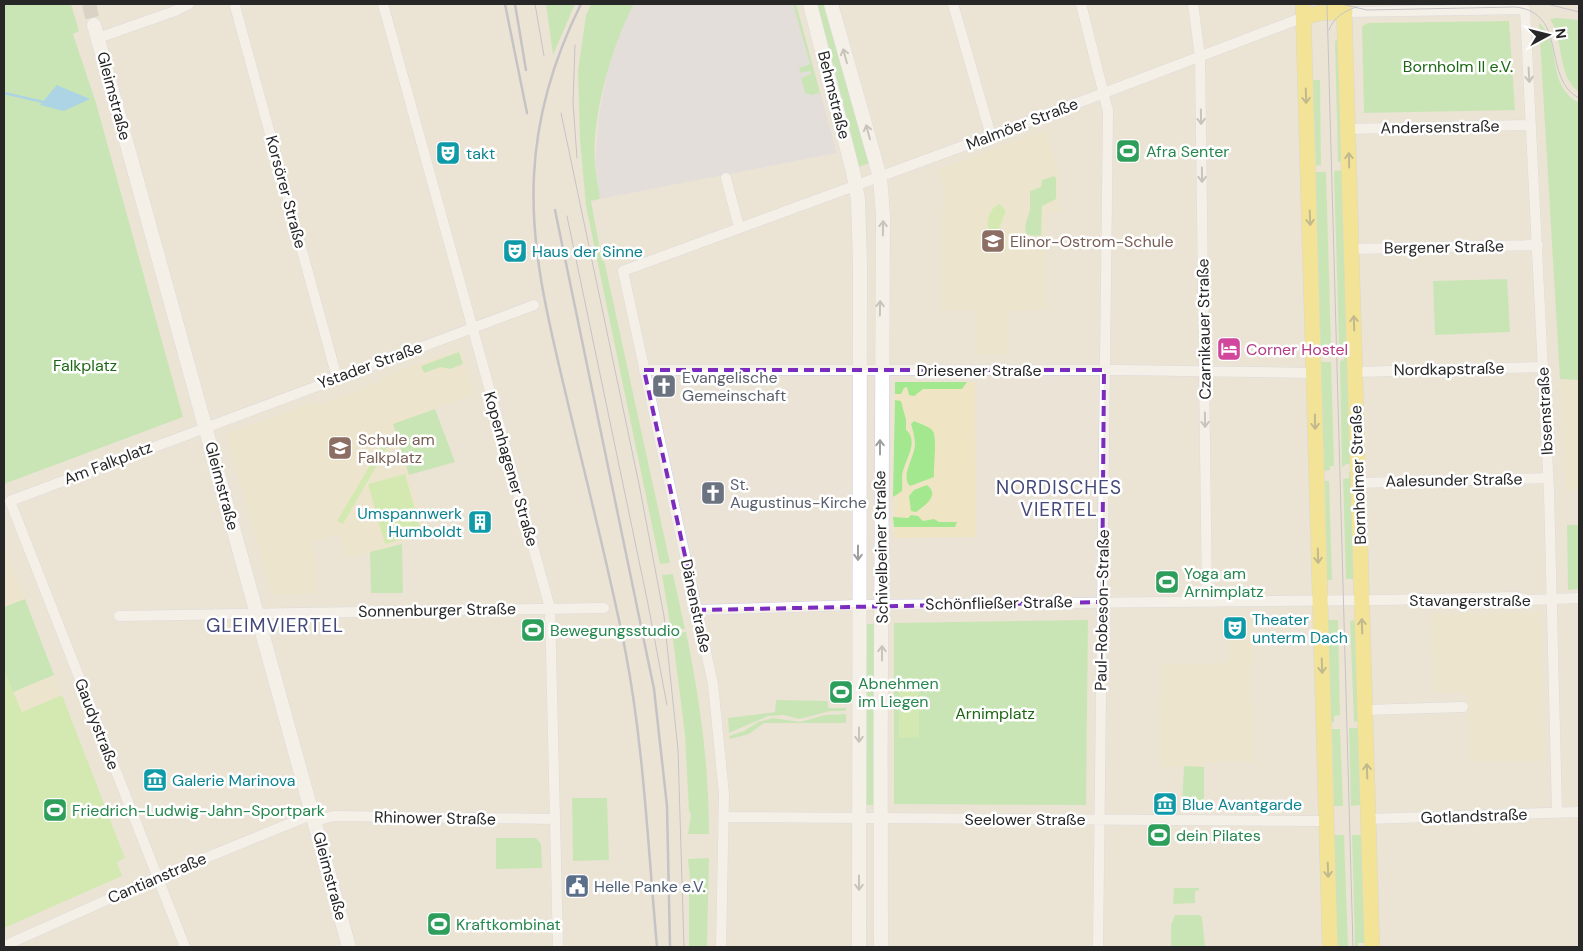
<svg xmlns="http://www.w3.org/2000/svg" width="1583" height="951" viewBox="0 0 1583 951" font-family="'DM Sans',sans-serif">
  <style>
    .industrial { fill: #dcd8e2 }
    .education { fill: #efe5c4 }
    .green { fill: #a3e78e }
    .pitch { fill: #b9ef88 }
    .water { fill: #60c0f7 }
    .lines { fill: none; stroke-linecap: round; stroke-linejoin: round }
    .stream { stroke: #60c0f7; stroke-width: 2.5 }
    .secondary-tunnel { stroke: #c4beb3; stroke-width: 14; stroke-dasharray: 14 7; stroke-linecap: butt }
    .street-casing { stroke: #cccee2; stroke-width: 11 }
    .secondary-casing { stroke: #cccee2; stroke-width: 15 }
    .primary-casing { stroke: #c7c7c7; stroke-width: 16 }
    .street { stroke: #fff; stroke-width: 10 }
    .secondary { stroke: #fff; stroke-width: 14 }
    .primary { stroke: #fae34c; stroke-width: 15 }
    .tram { stroke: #999bb3; stroke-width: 1 }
    .rail { stroke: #999bb3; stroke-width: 2.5 }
    .oneway { stroke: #9e9e9e }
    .oneway2 { stroke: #90853a }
    .marked { fill: none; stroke: #7b2cbf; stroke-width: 4; stroke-dasharray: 10 6; stroke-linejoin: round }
    .labels { text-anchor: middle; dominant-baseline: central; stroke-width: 5; stroke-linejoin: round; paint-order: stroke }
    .park-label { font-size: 16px; fill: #1d6714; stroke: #fff }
    .street-label { font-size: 16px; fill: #272727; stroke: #fff }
    .leisure-label { font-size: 16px; fill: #27864d; stroke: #fff; text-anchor: start }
    .culture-label { font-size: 16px; fill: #0d838f; stroke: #fff; text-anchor: start }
    .education-label { font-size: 16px; fill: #785e54; stroke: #fff; text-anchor: start }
    .hotel-label { font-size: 16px; fill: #b23c85; stroke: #fff; text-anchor: start }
    .worship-label { font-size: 16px; fill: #5b616d; stroke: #fff; text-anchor: start }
    .service-label { font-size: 16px; fill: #4e5e75; stroke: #fff; text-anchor: start }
    .quarter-label { font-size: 19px; letter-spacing: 1px; fill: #45497a; stroke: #fff }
  </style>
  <rect width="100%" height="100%" fill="#ebe4d6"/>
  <path class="industrial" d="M634,4H796L837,153L600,199L595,163L599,115L608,68L623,24Z"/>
  <path class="education" d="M1045,129L1060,175V212L1046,213V310L1009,311V355H977V310H941V214L943,211L944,189L937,170Z
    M461,348L474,394L435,409L455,462L409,475L427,536L346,559L339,534L311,541L316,560L317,594L272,595L226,434L315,402L317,405L380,382L382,377Z
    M1560,380H1579V490L1565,491Z
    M895,382H975L976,537L894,538Z
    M4,547L25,599L4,607Z
    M1540,612L1545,761L1470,762L1468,693H1434L1431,614Z
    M1253,617L1254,663H1251L1254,762H1205L1204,767H1160L1161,664L1228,663V618Z
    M54,675L62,695L22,712L13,692Z"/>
  <path class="green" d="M4,4H71L79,31L73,34L96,103L183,417L4,484Z
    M546,4H575L553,55Z
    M591,4H634C612,44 591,119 595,164C596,176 599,187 600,199L591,201L602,261H604L606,269L670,563L660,564L586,206L580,140L578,71L586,15Z
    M793,4H796L820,93L811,95L805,93L801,78L811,74L810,71L800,73L799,68L810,64Z
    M814,4H827L871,163L858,167Z
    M1556,18L1579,20V92C1556,75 1565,41 1550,19Z
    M1509,21L1515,110L1364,113L1362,26L1368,23Z
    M1539,23C1564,44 1544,83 1579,103V380L1560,379Z
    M1337,39H1339L1343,162H1338L1335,41Z
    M1313,80H1320L1321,165L1316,166Z
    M1343,170L1348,345L1339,346L1334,171Z
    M1315,172H1326L1331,346L1324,347L1325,356H1321Z
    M1054,176L1056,178V199L1042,206L1041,236L1026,235L1025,226L1030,210V191L1041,187L1042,180Z
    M1507,279L1510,332L1435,335L1433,281Z
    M459,352L463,364L450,369L441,367L424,373L421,366Z
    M1344,352H1348L1352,464H1346L1342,468L1340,361L1344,360Z
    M1321,362H1331L1334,466H1330V470L1324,471Z
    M895,382H967L962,389H923L914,396L909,395L907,387L904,388L901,394H895Z
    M895,400L901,401L906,420V430C919,440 906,459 903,471C901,477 903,484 902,491L893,497Z
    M435,409L455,462L409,475L393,424Z
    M914,421C920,424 928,426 932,430C938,435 933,468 934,477L910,486C900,476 915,457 915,444C915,438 913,431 911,424Z
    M1349,472H1352L1355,579H1346L1343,479L1349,478Z
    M1325,481H1329L1332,580H1327Z
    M927,485C940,495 926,505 916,512L911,511L909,496L914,490Z
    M911,515L918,516L923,521L934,519L939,522H957L955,527H894L893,517L908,518Z
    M1567,525H1579V589L1568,590Z
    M402,544L403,593H371L370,552Z
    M673,574L685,629H671L662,575Z
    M25,599L54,675L13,692L4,671V607Z
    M1088,620L1086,805L894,804V623Z
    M1328,620H1338L1340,715L1334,716V722H1330Z
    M1356,620L1359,721L1354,722L1350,621Z
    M862,624H877V805H862Z
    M672,632H686C700,699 709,766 709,834H688L691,815L689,811L685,735Z
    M776,700L828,701V708H846V711H830L800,719L783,715L768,716L729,733L728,718L775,712Z
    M846,714V723H764L749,734L730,739L729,736L744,731L758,722L773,718L800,722L825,715Z
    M1349,728H1359L1361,805L1351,806Z
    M1332,729H1340L1343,806H1334Z
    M1184,766L1204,767V806H1182Z
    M572,798H607L609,860L573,861Z
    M1334,835H1344L1348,947H1337Z
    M1352,835H1362L1365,943H1358V947H1355Z
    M496,838H536L541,844L542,868L496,869Z
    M709,858L707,947H689V891L691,888L688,859Z
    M1174,888H1199V890L1195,891V903L1173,904Z
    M1175,915H1199L1202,917L1205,947H1171V925Z"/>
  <path class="pitch" d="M1000,204L1006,211L998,231L994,233L990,231C984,222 990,207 1000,204Z
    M383,443L388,446L343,524L337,521Z
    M405,474L422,534L385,544L368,484Z
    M4,671L22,712L62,695L125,858L117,862L122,876L4,928Z
    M899,688L919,689V737L899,738Z"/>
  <path class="water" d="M57,85L59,86L90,99L64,111L40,105Z"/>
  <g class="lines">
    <path class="stream" d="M4,93L43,102"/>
    <path class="secondary-tunnel" d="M89,4L94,25"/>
    <defs>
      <path id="street" d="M383,4L550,608L558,947
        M953,4L991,136
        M1081,4L1108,111L1098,947
        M1193,4L1200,57L1207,601
        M235,6L337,378
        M1345,12L1525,9L1549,491L1557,813
        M98,38L175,11L189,4
        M1348,129L1531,125
        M726,178L739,227
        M1351,249L1538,245
        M644,370H1118L1314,373
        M1355,372L1543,367
        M1359,483L1548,478
        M697,610L858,605L1383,600L1516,597L1529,600L1579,598
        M119,616L604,608
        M1365,710L1463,707
        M724,817L1326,821
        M1368,819L1579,812
        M315,821L334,816L555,819
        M4,946L149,881L313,814
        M185,947L10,501L534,305
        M721,947L724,794L713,684L623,271L1004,131L1304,17"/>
      <path id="secondary" d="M810,4L853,172L858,199L860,263L859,947
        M831,4L880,177L883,215C881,459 880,703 881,947
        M94,25L349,947"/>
      <path id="primary" d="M1303,4L1330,947
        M1344,4L1372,947
        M1304,17L1320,13L1345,12"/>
    </defs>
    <use href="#street" class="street-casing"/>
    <use href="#secondary" class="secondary-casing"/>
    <use href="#primary" class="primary-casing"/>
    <use href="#street" class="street"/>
    <use href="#secondary" class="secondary"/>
    <use href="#primary" class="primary"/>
    <path class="tram" d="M535,4L544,56
      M1327,4L1353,947
      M1341,4L1367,10L1515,7C1569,12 1541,79 1579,98
      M1547,4L1579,12
      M1329,30C1334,17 1343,12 1356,7
      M575,45L573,103L577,158
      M561,113L640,489L664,616L678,750L684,947
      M567,216L648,604L667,705"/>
    <path class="rail" d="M505,4L527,113
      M515,4L526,70
      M581,4C554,58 537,115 534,175C530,250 549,323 566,395C586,479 608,564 625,649C644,747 648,848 657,947
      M555,210L654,689L667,806L670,947"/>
  </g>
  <defs><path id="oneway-shaft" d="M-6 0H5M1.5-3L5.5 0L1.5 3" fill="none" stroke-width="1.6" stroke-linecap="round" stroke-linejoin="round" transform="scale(1.25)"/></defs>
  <g class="oneway">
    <use href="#oneway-shaft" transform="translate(845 56) rotate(-105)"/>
    <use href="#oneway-shaft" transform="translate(1529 75) rotate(87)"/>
    <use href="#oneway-shaft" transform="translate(1201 117) rotate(89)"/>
    <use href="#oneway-shaft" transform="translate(868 132) rotate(-105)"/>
    <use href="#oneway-shaft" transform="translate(1202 175) rotate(89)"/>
    <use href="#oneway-shaft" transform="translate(883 228) rotate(-89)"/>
    <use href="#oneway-shaft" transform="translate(880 308) rotate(-89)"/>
    <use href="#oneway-shaft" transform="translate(1205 420) rotate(89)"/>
    <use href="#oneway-shaft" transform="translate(880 447) rotate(-90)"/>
    <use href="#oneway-shaft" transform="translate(858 553) rotate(90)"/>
    <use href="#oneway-shaft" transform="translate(882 653) rotate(-90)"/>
    <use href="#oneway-shaft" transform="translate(859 735) rotate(90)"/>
    <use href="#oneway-shaft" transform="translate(859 883) rotate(90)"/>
  </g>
  <g class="oneway2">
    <use href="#oneway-shaft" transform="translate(1306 96) rotate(88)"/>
    <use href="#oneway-shaft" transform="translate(1349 160) rotate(-91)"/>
    <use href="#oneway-shaft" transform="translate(1310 218) rotate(88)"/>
    <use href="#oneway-shaft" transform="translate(1354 323) rotate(-92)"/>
    <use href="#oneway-shaft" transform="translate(1315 422) rotate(89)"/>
    <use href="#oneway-shaft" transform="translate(1318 556) rotate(88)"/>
    <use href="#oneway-shaft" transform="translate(1362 626) rotate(-92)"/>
    <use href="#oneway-shaft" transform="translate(1322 666) rotate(88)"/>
    <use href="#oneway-shaft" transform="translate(1367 771) rotate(-92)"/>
    <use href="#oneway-shaft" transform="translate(1328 870) rotate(88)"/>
  </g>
  <path d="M0 0H1583V951H0ZM644,370H1104L1102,602L697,610Z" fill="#ebe4d6" fill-opacity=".55" fill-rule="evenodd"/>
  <path class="marked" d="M644,370H1104L1102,602L697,610Z"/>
  <defs>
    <symbol id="stadium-square" viewBox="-11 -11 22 22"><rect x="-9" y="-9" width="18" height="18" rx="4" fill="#2e9e5b" stroke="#fff"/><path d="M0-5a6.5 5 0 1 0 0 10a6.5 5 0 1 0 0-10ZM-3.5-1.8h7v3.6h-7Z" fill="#fff"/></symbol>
    <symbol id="theatre-square" viewBox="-11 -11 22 22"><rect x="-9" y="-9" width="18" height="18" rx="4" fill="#0f9aa8" stroke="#fff"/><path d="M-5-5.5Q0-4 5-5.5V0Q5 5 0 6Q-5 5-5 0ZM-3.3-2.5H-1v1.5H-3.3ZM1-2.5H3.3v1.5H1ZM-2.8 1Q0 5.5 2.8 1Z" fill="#fff"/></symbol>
    <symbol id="school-square" viewBox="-11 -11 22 22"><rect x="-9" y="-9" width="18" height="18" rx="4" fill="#8d6e63" stroke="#fff"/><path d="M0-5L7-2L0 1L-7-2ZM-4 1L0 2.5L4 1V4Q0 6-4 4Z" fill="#fff"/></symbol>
    <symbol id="hotel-square" viewBox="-11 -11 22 22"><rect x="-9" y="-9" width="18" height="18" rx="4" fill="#d1479c" stroke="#fff"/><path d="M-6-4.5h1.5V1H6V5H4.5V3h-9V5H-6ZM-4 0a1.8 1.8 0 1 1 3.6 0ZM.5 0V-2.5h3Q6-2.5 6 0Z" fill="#fff"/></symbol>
    <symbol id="church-square" viewBox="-11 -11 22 22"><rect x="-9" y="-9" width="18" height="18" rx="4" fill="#6b7280" stroke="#fff"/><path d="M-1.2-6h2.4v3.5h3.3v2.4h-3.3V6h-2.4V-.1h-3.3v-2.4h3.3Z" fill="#fff"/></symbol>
    <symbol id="building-square" viewBox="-11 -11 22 22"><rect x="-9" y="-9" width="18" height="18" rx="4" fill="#0f9aa8" stroke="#fff"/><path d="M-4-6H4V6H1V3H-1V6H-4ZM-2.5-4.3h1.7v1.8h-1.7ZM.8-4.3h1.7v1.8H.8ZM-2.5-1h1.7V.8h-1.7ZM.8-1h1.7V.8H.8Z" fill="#fff"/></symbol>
    <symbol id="museum-square" viewBox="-11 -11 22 22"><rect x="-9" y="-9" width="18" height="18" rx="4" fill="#0f9aa8" stroke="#fff"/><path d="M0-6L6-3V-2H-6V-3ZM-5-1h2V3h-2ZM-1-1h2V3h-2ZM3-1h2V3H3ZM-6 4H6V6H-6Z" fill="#fff"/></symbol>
    <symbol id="civic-square" viewBox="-11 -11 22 22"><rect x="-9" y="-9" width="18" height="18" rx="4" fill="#5c6f8a" stroke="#fff"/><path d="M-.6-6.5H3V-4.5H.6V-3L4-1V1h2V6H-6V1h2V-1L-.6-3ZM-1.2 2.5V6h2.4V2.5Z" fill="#fff"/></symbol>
  </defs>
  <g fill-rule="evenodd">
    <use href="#stadium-square" x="1114" y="137" width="28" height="28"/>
    <use href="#theatre-square" x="434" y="139" width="28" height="28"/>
    <use href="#school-square" x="979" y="227" width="28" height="28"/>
    <use href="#theatre-square" x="501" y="237" width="28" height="28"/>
    <use href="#hotel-square" x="1215" y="335" width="28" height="28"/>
    <use href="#church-square" x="650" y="372" width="28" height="28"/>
    <use href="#school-square" x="326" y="434" width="28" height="28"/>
    <use href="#church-square" x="699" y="479" width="28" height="28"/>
    <use href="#building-square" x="466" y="508" width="28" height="28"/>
    <use href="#stadium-square" x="1153" y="568" width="28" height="28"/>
    <use href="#theatre-square" x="1221" y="614" width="28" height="28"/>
    <use href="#stadium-square" x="519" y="616" width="28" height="28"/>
    <use href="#stadium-square" x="827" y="678" width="28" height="28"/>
    <use href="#museum-square" x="141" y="766" width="28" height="28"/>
    <use href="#museum-square" x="1151" y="790" width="28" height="28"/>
    <use href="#stadium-square" x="41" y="796" width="28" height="28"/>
    <use href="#stadium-square" x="1145" y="821" width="28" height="28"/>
    <use href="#civic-square" x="563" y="872" width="28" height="28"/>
    <use href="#stadium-square" x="425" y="910" width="28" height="28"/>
  </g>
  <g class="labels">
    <g class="park-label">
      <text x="1458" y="66">Bornholm II e.V.</text>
      <text x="85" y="365">Falkplatz</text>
      <text x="995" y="713">Arnimplatz</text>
    </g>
    <g class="street-label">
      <text transform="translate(834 95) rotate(76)">Behmstraße</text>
      <text transform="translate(114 96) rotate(75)">Gleimstraße</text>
      <text transform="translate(1022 124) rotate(-21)">Malmöer Straße</text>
      <text transform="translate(1440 127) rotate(-1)">Andersenstraße</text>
      <text transform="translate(286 192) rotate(75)">Korsörer Straße</text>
      <text transform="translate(1444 247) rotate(-1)">Bergener Straße</text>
      <text transform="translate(1204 329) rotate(-91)">Czarnikauer Straße</text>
      <text transform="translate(370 365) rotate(-20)">Ystader Straße</text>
      <text transform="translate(1449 369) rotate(-1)">Nordkapstraße</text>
      <text x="979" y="370">Driesener Straße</text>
      <text transform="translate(1545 411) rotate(-93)">Ibsenstraße</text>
      <text transform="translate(108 463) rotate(-21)">Am Falkplatz</text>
      <text transform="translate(511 469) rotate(74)">Kopenhagener Straße</text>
      <text transform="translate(1358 475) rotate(-92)">Bornholmer Straße</text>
      <text transform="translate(1454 480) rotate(-1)">Aalesunder Straße</text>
      <text transform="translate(222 486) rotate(75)">Gleimstraße</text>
      <text transform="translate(881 547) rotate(-91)">Schivelbeiner Straße</text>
      <text x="1470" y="600">Stavangerstraße</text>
      <text transform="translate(999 603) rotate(-1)">Schönfließer Straße</text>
      <text transform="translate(696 606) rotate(78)">Dänenstraße</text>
      <text transform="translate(437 610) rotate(-1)">Sonnenburger Straße</text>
      <text transform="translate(1102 610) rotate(-89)">Paul-Robeson-Straße</text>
      <text transform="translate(97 724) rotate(69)">Gaudystraße</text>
      <text transform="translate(1474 816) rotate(-2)">Gotlandstraße</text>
      <text transform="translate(435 818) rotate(1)">Rhinower Straße</text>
      <text x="1025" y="819">Seelower Straße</text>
      <text transform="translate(330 876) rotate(75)">Gleimstraße</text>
      <text transform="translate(157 878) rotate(-23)">Cantianstraße</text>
    </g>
    <g class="leisure-label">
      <text x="1146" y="151">Afra Senter</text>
      <text x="1184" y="573">Yoga am<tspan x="1184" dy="18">Arnimplatz</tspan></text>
      <text x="550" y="630">Bewegungsstudio</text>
      <text x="858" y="683">Abnehmen<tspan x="858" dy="18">im Liegen</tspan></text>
      <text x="72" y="810">Friedrich-Ludwig-Jahn-Sportpark</text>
      <text x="1176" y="835">dein Pilates</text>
      <text x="456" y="924">Kraftkombinat</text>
    </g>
    <g class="culture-label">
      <text x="466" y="153">takt</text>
      <text x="532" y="251">Haus der Sinne</text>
      <text x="462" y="513" text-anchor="end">Umspannwerk<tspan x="462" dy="18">Humboldt</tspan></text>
      <text x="1252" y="619">Theater<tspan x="1252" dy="18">unterm Dach</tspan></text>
      <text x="172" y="780">Galerie Marinova</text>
      <text x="1182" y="804">Blue Avantgarde</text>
    </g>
    <g class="education-label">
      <text x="1010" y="241">Elinor-Ostrom-Schule</text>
      <text x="358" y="439">Schule am<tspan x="358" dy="18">Falkplatz</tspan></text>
    </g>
    <g class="hotel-label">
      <text x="1246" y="349">Corner Hostel</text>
    </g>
    <g class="worship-label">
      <text x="682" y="377">Evangelische<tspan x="682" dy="18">Gemeinschaft</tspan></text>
      <text x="730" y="484">St.<tspan x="730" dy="18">Augustinus-Kirche</tspan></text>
    </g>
    <g class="service-label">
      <text x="594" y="886">Helle Panke e.V.</text>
    </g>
    <g class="quarter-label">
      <text x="1059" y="487">NORDISCHES<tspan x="1059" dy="22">VIERTEL</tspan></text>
      <text x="275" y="625">GLEIMVIERTEL</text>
    </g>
  </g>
  <rect width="1583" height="951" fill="none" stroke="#272727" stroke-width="10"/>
  <g transform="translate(1548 35) rotate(83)" stroke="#ffffff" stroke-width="4" paint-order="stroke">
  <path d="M0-4L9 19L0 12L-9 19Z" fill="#272727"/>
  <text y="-8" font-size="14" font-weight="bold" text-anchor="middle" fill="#272727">N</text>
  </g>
</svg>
